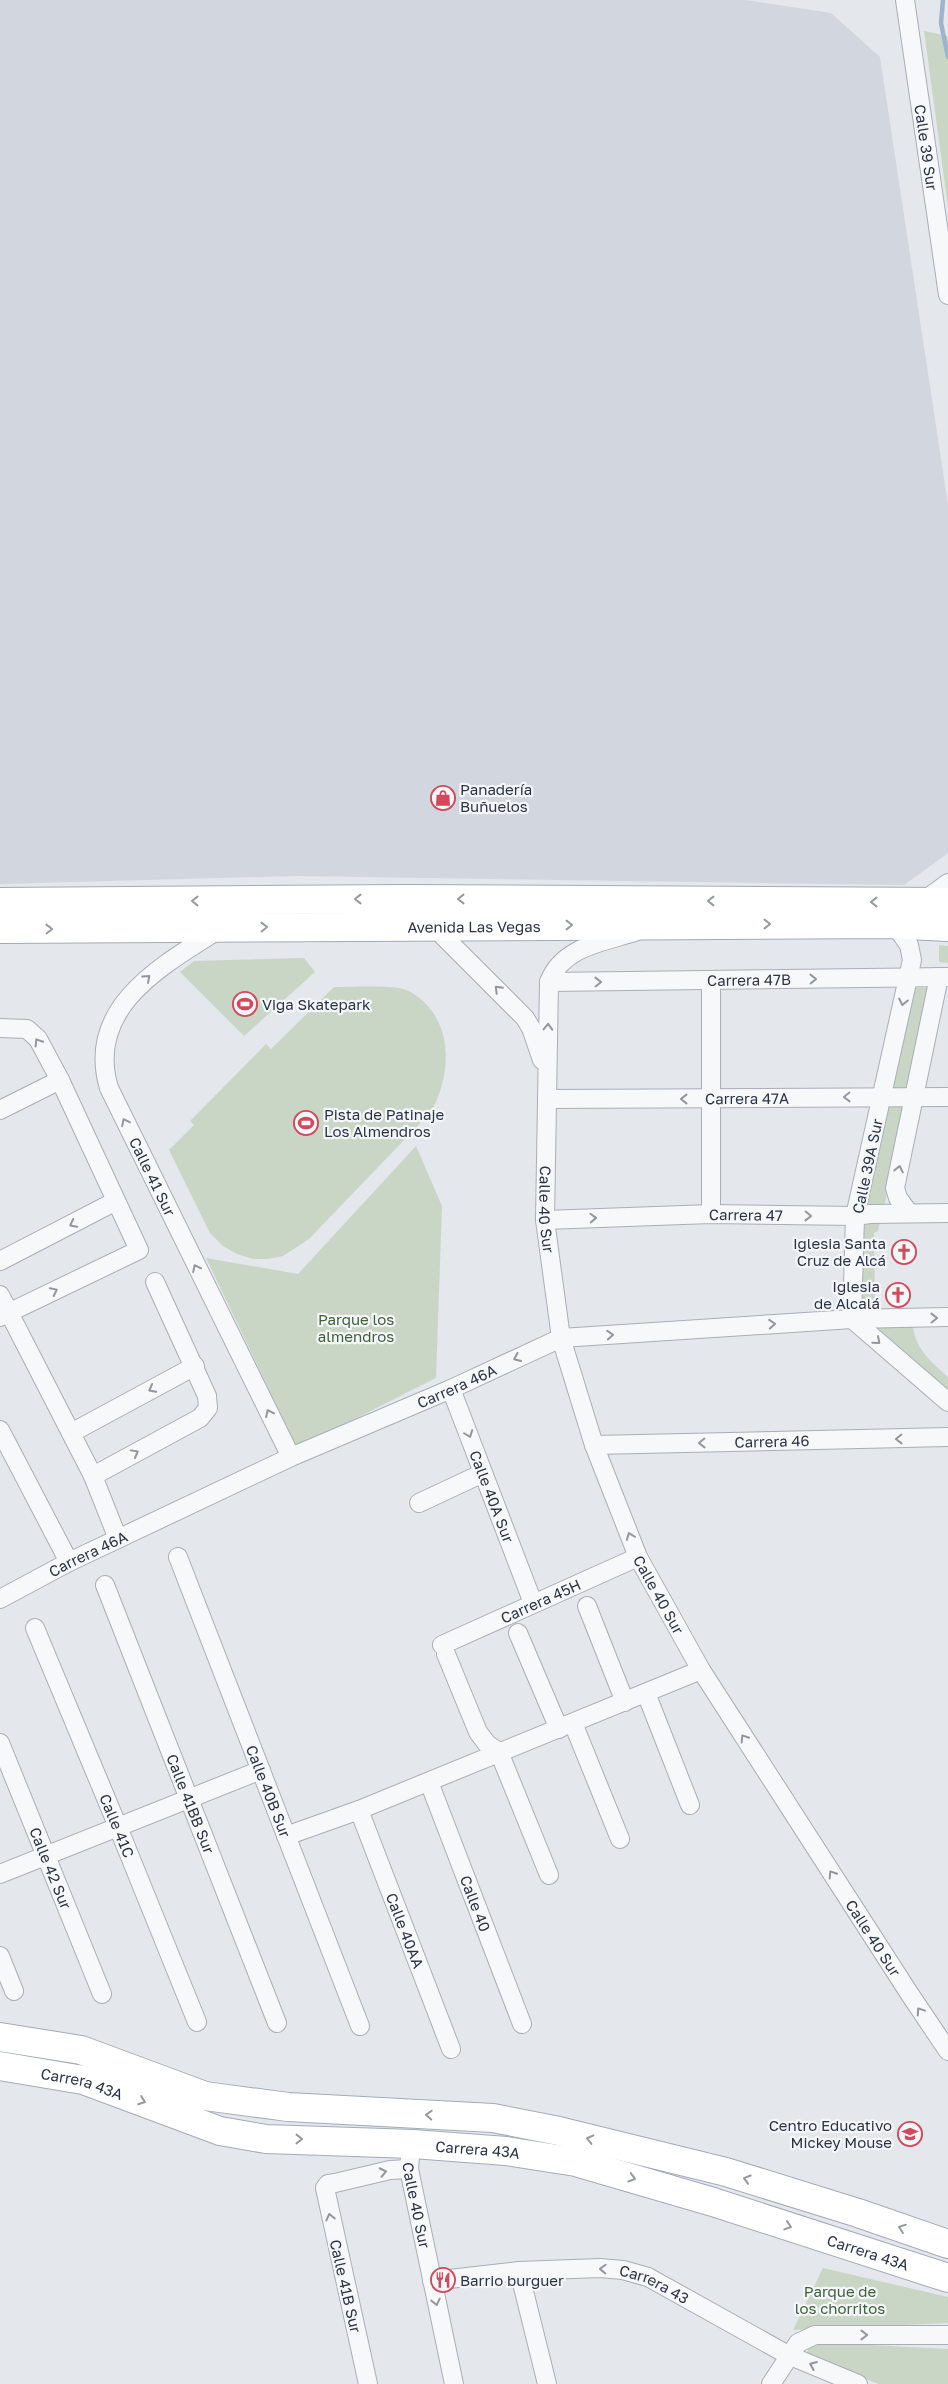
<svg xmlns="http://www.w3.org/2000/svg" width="948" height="2384" viewBox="0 0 948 2384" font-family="'Golos Text',sans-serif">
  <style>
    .built { fill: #d2d6de }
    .green { fill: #c9d6c5 }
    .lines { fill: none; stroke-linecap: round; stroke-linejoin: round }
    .stream { stroke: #9fb4cc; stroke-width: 4.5 }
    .street-casing { stroke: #a9aeb7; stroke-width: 20 }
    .primary-casing { stroke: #a3abb8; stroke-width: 30 }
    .street { stroke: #f7f8fa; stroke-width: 18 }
    .primary { stroke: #fff; stroke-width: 28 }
    .oneway { stroke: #959aa2 }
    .oneway2 { stroke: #9196a0 }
    .labels { text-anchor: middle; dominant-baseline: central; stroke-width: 4.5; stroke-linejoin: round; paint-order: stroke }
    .street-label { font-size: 15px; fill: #2b3445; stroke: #f4f6f9 }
    .poi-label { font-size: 15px; fill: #2b3445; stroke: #f4f6f9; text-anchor: start }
    .park-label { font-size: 15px; fill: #3f6138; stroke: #f4f6f9 }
  </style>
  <rect width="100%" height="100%" fill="#e4e7ec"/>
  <path class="built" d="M0,0H745L831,13L880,57L948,505V853L904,885L296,876L0,884Z"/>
  <path class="green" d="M924,31L948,36V207Z
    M939,945L948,946V963L939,962Z
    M304,958L315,972L244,1036L180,972L194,961Z
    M334,987C351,987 390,985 403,989C411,991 417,996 423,1001C454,1030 450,1077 431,1112L309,1239L283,1256L268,1259H253L237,1254L223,1246L210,1233L169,1150L194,1125L190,1121L266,1044L271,1049Z
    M906,988H937L878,1231L874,1233L875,1303L876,1308L913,1309C910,1344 924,1355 948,1377V1402L854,1318L855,1216Z
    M416,1146L442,1206L436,1378L297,1448L206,1258L298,1274Z
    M823,2268L948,2297V2323L793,2330Z
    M811,2342L948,2349V2384H879L805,2357Z"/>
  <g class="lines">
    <path class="stream" d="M943,0L941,23L948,57"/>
    <defs>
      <g id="street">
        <path id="s1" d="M905,0L948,295"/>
        <path d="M922,902L948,883"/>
        <path d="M431,924L525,1018L531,1028L542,1060"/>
        <path d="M894,924L909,945L912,960L855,1216L852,1319L948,1402"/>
        <path id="s2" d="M218,930C161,966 85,1008 109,1088L291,1457"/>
        <path id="s3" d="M635,932C603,942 562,947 549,982L545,1220L561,1338L594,1445L638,1557L701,1670L909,1993L948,2051"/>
        <path d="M711,980V1214"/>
        <path id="s4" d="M549,982L948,977"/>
        <path d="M0,1028L27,1029L38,1039L60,1080L139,1250L0,1317"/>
        <path id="s5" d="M547,1099L948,1097"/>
        <path d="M0,1110L60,1080"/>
        <path d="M909,1213L898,1198L895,1188L939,977"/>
        <path id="s6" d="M545,1220L711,1214L855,1216L870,1214L948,1213"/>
        <path d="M0,1261L116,1201"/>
        <path d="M0,1295L93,1476L118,1539"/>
        <path id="s7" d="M451,1389L533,1603"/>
        <path d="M0,1430L69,1562"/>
        <path d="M71,1433L195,1366"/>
        <path id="s8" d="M594,1445L948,1437"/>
        <path d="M93,1476L200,1418L208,1408L207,1396L155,1282"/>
        <path d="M419,1503L483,1473"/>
        <path id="s9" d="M178,1557L360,2026"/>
        <path id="s10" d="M105,1585L277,2023"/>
        <path id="s11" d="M0,1599L69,1562L291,1457L451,1389L561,1338L852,1319L948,1317"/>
        <path d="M587,1606L625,1702"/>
        <path id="s12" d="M35,1628L118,1827L197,2022"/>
        <path d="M518,1633L559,1729"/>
        <path id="s13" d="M442,1645L638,1557"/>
        <path d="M446,1654L478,1732L487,1744L499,1752L549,1875"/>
        <path d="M646,1693L690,1805"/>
        <path d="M573,1723L620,1839"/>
        <path id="s14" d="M0,1743L102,1994"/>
        <path id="s15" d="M429,1782L522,2024"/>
        <path id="s16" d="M359,1810L451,2049"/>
        <path d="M286,1836L359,1810L701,1670"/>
        <path d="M0,1874L261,1770"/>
        <path d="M0,1956L14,1991"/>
        <path id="s17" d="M410,2157L409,2169L454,2384"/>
        <path d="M519,2271L547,2384"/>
        <path id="s18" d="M432,2281L519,2271L600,2268L623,2270L648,2277L788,2355L858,2384"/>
        <path d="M368,2384L325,2188L328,2184L335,2183L390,2170L409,2169"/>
        <path d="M771,2384L798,2343L815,2335H948"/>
      </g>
      <g id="primary">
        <path d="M0,902L406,899L948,902"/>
        <path id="s19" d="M0,929L888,924L948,927"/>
        <path d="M0,2037L81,2050L205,2096L288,2107L493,2118L559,2131L726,2172L858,2213L948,2244"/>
        <path id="s20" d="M0,2066L83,2080L220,2131L266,2139L413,2144L506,2151L576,2162L713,2202L948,2278"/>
      </g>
    </defs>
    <use href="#street" class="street-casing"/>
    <use href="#primary" class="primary-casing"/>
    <use href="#street" class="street"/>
    <use href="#primary" class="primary"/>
  </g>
  <defs><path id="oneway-chevron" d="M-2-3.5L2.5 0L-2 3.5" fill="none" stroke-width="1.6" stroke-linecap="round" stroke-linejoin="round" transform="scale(1.25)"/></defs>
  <g class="oneway">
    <use href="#oneway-chevron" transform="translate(358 899) rotate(180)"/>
    <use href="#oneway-chevron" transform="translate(461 899) rotate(-180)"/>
    <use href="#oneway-chevron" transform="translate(195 901) rotate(180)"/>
    <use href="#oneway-chevron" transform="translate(711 901) rotate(-180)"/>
    <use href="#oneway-chevron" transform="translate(874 902) rotate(-180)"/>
    <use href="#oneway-chevron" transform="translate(767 924)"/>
    <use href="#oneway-chevron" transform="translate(569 925)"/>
    <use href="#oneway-chevron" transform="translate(264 927) rotate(-1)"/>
    <use href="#oneway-chevron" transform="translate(49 929) rotate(-1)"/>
    <use href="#oneway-chevron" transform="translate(142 2101) rotate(20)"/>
    <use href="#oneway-chevron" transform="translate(429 2115) rotate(-177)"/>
    <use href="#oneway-chevron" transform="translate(299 2139)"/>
    <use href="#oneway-chevron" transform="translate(590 2139) rotate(-166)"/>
    <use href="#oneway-chevron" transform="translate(632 2178) rotate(16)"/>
    <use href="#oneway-chevron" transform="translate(747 2179) rotate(-163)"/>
    <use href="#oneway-chevron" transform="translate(788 2226) rotate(18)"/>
    <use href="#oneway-chevron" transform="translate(902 2228) rotate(-161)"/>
  </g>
  <g class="oneway2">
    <use href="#oneway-chevron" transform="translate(147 978) rotate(-42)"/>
    <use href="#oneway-chevron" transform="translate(813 979) rotate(-1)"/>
    <use href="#oneway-chevron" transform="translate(598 982) rotate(-1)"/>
    <use href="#oneway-chevron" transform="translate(498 989) rotate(-135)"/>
    <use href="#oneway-chevron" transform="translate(903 1002) rotate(102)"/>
    <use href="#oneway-chevron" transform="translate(548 1027) rotate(-88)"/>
    <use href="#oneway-chevron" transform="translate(38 1042) rotate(-122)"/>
    <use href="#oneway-chevron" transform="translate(847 1097) rotate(179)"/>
    <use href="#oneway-chevron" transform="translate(684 1099) rotate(180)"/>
    <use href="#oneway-chevron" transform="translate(125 1122) rotate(-116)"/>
    <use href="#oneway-chevron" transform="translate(899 1169) rotate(-78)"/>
    <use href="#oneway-chevron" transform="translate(808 1216) rotate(1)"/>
    <use href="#oneway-chevron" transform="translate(593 1218) rotate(-2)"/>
    <use href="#oneway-chevron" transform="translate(73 1224) rotate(153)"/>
    <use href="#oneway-chevron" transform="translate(196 1268) rotate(-116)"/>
    <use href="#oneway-chevron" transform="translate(54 1291) rotate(-26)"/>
    <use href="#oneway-chevron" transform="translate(934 1318) rotate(-1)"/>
    <use href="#oneway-chevron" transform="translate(772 1324) rotate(-4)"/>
    <use href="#oneway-chevron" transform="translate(610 1335) rotate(-4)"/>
    <use href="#oneway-chevron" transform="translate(877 1341) rotate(41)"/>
    <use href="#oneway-chevron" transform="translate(517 1358) rotate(155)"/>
    <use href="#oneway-chevron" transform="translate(152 1389) rotate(152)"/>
    <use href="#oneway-chevron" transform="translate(269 1413) rotate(-116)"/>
    <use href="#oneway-chevron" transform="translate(469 1434) rotate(69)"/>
    <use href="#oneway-chevron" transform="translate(899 1439) rotate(179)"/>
    <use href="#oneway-chevron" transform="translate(702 1443) rotate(179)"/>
    <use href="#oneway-chevron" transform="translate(135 1453) rotate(-29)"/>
    <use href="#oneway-chevron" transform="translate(630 1536) rotate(-111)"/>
    <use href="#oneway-chevron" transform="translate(744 1738) rotate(-123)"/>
    <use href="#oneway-chevron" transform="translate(832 1874) rotate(-123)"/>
    <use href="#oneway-chevron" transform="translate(920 2011) rotate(-124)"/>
    <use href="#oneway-chevron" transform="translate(383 2172) rotate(-12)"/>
    <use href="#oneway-chevron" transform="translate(330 2217) rotate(-103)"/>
    <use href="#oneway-chevron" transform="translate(603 2269) rotate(-178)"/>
    <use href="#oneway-chevron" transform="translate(436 2302) rotate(78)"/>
    <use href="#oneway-chevron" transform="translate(864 2335)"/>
    <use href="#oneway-chevron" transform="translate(813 2365) rotate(-157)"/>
  </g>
  <defs>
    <symbol id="shop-ring" viewBox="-11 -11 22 22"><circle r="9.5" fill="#f4f6f9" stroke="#d1495b" stroke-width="1.5"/><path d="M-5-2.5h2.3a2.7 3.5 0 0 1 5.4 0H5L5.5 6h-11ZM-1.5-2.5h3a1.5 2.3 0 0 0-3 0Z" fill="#d1495b"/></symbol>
    <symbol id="stadium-ring" viewBox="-11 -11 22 22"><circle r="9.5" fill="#f4f6f9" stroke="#d1495b" stroke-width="1.5"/><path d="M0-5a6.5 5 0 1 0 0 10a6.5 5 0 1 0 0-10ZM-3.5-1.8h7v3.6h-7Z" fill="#d1495b"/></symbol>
    <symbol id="church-ring" viewBox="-11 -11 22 22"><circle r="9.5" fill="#f4f6f9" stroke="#d1495b" stroke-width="1.5"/><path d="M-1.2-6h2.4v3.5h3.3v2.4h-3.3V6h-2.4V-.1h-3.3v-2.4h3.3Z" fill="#d1495b"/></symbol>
    <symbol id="school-ring" viewBox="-11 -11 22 22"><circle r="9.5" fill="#f4f6f9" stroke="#d1495b" stroke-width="1.5"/><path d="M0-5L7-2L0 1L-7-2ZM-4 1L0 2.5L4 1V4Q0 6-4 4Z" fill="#d1495b"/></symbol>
    <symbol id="restaurant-ring" viewBox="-11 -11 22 22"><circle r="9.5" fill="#f4f6f9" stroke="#d1495b" stroke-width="1.5"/><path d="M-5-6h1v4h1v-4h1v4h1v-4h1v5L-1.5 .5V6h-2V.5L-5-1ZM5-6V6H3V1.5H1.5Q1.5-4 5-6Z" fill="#d1495b"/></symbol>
  </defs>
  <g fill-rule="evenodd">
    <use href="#shop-ring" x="429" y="784" width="28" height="28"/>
    <use href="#stadium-ring" x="231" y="990" width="28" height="28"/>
    <use href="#stadium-ring" x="292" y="1109" width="28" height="28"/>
    <use href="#church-ring" x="890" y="1238" width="28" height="28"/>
    <use href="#church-ring" x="884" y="1281" width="28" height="28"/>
    <use href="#school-ring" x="896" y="2120" width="28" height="28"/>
    <use href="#restaurant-ring" x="429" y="2266" width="28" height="28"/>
  </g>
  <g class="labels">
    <g class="street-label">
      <text stroke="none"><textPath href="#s1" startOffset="149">Calle 39 Sur</textPath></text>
      <text stroke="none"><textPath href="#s19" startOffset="474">Avenida Las Vegas</textPath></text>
      <text stroke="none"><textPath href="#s4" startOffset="200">Carrera 47B</textPath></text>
      <text stroke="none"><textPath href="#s5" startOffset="200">Carrera 47A</textPath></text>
      <text transform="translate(867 1166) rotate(-78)">Calle 39A Sur</text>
      <text stroke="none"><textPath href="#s2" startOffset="308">Calle 41 Sur</textPath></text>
      <text stroke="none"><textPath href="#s3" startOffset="331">Calle 40 Sur</textPath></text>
      <text stroke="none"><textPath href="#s6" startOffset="201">Carrera 47</textPath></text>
      <text stroke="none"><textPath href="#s11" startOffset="504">Carrera 46A</textPath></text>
      <text stroke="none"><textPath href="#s8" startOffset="178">Carrera 46</textPath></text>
      <text stroke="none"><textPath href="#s7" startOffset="115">Calle 40A Sur</textPath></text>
      <text stroke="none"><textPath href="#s11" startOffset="99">Carrera 46A</textPath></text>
      <text stroke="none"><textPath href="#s3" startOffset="736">Calle 40 Sur</textPath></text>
      <text stroke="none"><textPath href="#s13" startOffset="108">Carrera 45H</textPath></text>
      <text stroke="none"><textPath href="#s9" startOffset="251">Calle 40B Sur</textPath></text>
      <text stroke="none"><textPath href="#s10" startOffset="235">Calle 41BB Sur</textPath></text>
      <text stroke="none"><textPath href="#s12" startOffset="214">Calle 41C</textPath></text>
      <text stroke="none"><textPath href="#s14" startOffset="135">Calle 42 Sur</textPath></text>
      <text stroke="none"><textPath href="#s15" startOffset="130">Calle 40</textPath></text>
      <text stroke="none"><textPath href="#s16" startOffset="129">Calle 40AA</textPath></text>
      <text stroke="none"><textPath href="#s3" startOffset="1141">Calle 40 Sur</textPath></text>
      <text stroke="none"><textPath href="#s20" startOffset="84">Carrera 43A</textPath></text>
      <text stroke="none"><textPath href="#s20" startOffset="489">Carrera 43A</textPath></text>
      <text stroke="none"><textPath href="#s17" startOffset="49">Calle 40 Sur</textPath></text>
      <text stroke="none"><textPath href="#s20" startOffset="894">Carrera 43A</textPath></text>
      <text transform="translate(346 2286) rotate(77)">Calle 41B Sur</text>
      <text stroke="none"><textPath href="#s18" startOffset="226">Carrera 43</textPath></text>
    </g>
    <g class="poi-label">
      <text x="460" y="789">Panadería<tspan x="460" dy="17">Buñuelos</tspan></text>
      <text x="262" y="1004">Viga Skatepark</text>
      <text x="324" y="1114">Pista de Patinaje<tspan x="324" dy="17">Los Almendros</tspan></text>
      <text x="886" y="1243" text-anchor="end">Iglesia Santa<tspan x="886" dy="17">Cruz de Alcá</tspan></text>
      <text x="880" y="1286" text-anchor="end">Iglesia<tspan x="880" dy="17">de Alcalá</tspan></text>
      <text x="892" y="2125" text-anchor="end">Centro Educativo<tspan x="892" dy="17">Mickey Mouse</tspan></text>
      <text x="460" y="2280">Barrio burguer</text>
    </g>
    <g class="park-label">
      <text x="356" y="1319">Parque los<tspan x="356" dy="17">almendros</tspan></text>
      <text x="840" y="2291">Parque de<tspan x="840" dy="17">los chorritos</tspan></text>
    </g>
  </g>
</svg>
